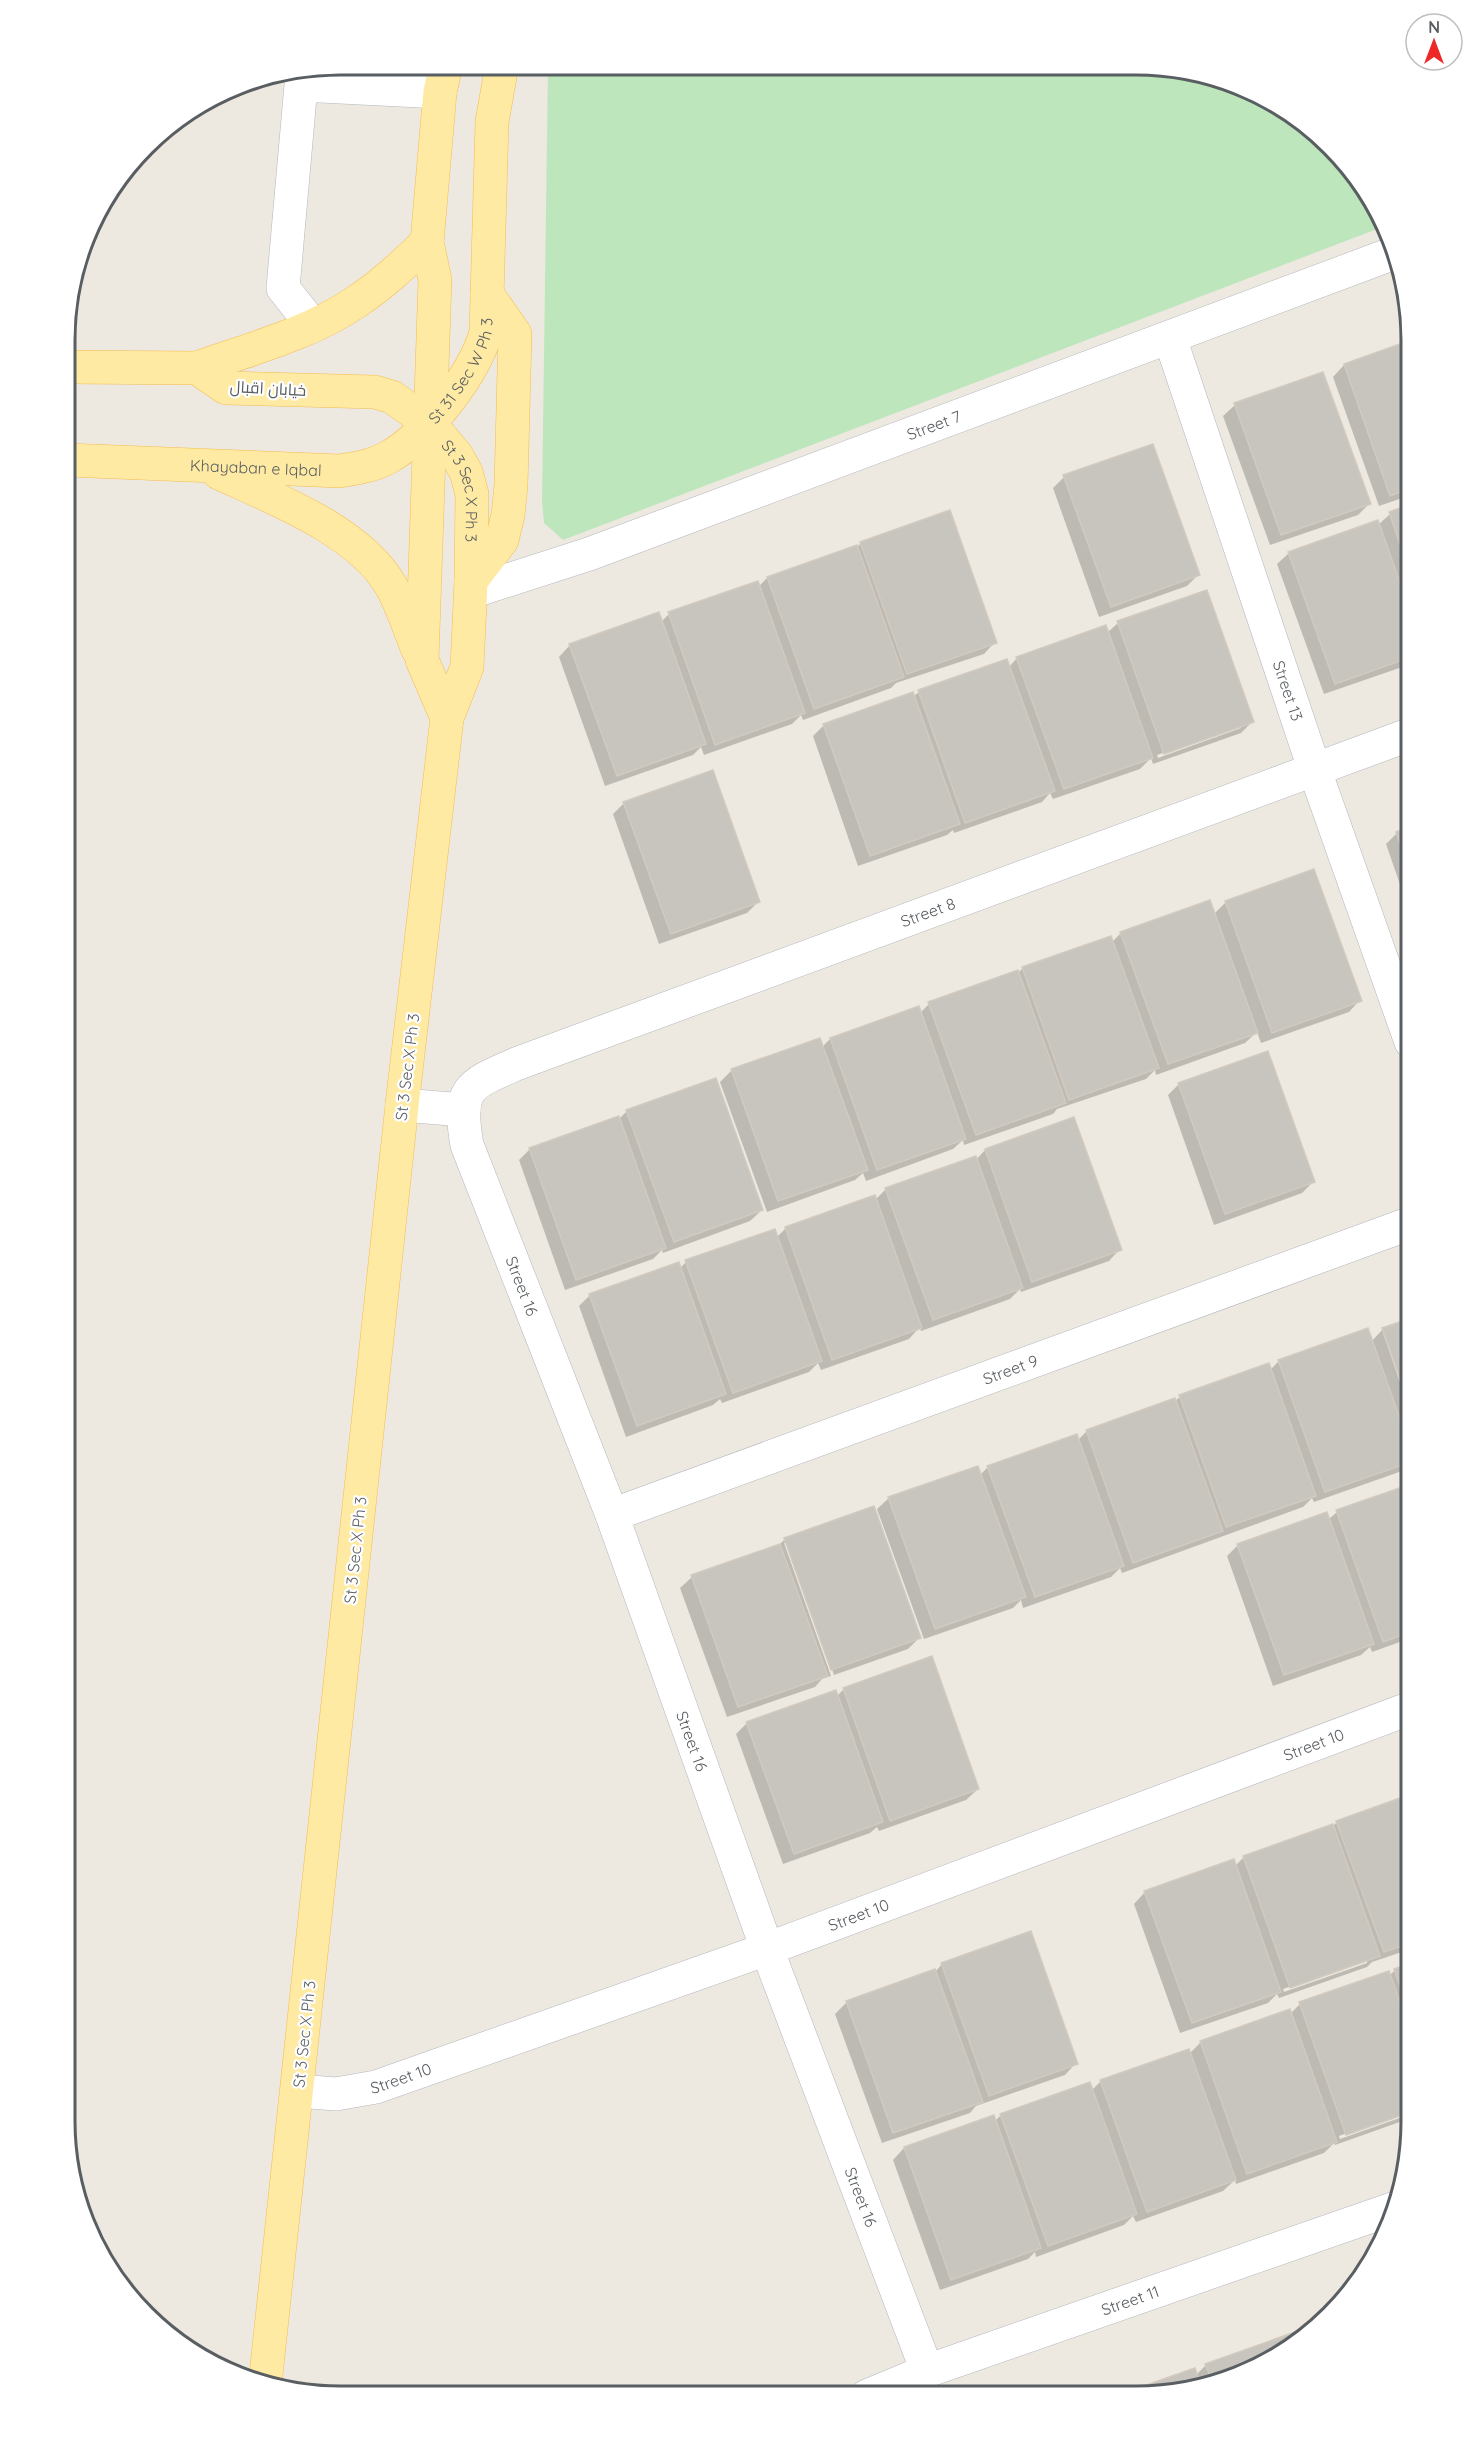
<svg xmlns="http://www.w3.org/2000/svg" width="1476" height="2461" viewBox="0 0 1476 2461" font-family="Quicksand,Cairo,sans-serif">
  <style>
    .green { fill: #bee6bc }
    .shadow { fill: #0003; fill-rule: evenodd }
    .building { fill: #c8c4be; stroke: #d2cabf; stroke-width: 1.5 }
    .lines { fill: none; stroke-linecap: round; stroke-linejoin: round }
    .minor-casing { stroke: #b3b7bc; stroke-width: 34 }
    .major-casing { stroke: #f5bc51; stroke-width: 34 }
    .minor { stroke: #fff; stroke-width: 33 }
    .major { stroke: #ffeaa3; stroke-width: 33 }
    .labels { text-anchor: middle; dominant-baseline: central; stroke-width: 4.5; stroke-linejoin: round; paint-order: stroke }
    .street-label { font-size: 16px; fill: #595e62; stroke: #fff }
    .rim { fill: none; stroke: #595e62; stroke-width: 3 }
  </style>
  <rect width="100%" height="100%" fill="#ede9e0"/>
  <path class="green" d="M548,65L1172,67L1242,86L1304,122L1355,173L1385,226L563,540L544,523L542,501Z"/>
  <path class="shadow" d="M1411,341V495L1379,506L1333,377L1344,365Z
    M1235,405L1369,504L1358,515L1270,545L1223,416Z
    M1064,477L1198,575L1187,586L1099,617L1053,488Z
    M1411,506V664L1324,694L1277,564L1289,553L1378,525L1390,514Z
    M861,543L995,642L984,654L896,683L891,688L803,720L801,715L792,724L704,755L701,747L693,755L605,786L559,657L570,645L661,622L669,614L758,587L767,578L856,548Z
    M1118,623L1252,722L1241,733L1153,764L1151,758L1140,769L1053,799L1050,793L1042,802L954,833L953,830L947,835L858,866L813,736L824,725L913,697L919,692L1009,667L1017,658L1107,633ZM1241,725V728L1158,758L1157,755Z
    M624,803L758,902L747,913L659,944L613,814Z
    M1411,828V916L1386,844L1397,833Z
    M1226,902L1360,1000L1349,1012L1261,1043L1257,1032L1245,1043L1156,1075L1155,1070L1146,1079L1057,1109L1053,1114L964,1145L963,1140L953,1149L866,1181L863,1173L855,1180L767,1212L720,1082L732,1070L822,1047L830,1039L918,1008L920,1013L929,1004L1018,973L1022,969L1110,938L1112,942L1121,933L1214,914Z
    M1179,1084L1313,1182L1302,1193L1214,1225L1168,1095Z
    M627,1111L762,1210L750,1221L663,1253L662,1250L653,1259L565,1290L519,1160L530,1149L618,1120Z
    M1073,1119L1120,1249L1109,1261L1021,1292L1020,1289L1010,1299L921,1331L920,1327L909,1339L821,1370L818,1363L809,1372L722,1403L720,1399L713,1405L626,1437L579,1306L590,1295L680,1268L686,1262L777,1237L786,1228L875,1200L886,1189L976,1160L985,1150Z
    M1411,1319V1405L1386,1333H1383L1411,1414V1462L1402,1471L1314,1502L1312,1498L1303,1507L1122,1573L1120,1568L1111,1577L1023,1608L1021,1600L1013,1608L924,1639L877,1509L889,1498L980,1475L988,1467L1078,1440L1087,1431L1175,1401L1180,1397L1268,1365L1270,1370L1279,1361L1371,1342L1383,1329Z
    M1411,1485V1638L1372,1652L1370,1647L1361,1655L1273,1686L1227,1556L1238,1545L1328,1520L1337,1512Z
    M785,1539L919,1638L908,1649L834,1675L788,1543H784L831,1676L822,1679L815,1687L727,1717L680,1588L692,1577L778,1546Z
    M931,1658L978,1789L966,1800L879,1831L877,1827L870,1833L783,1864L736,1734L747,1723L837,1696L843,1690Z
    M1411,1796V1949L1372,1962L1367,1967L1279,1998L1277,1994L1268,2003L1180,2033L1134,1904L1145,1892L1235,1866L1244,1857L1332,1827L1337,1822ZM1367,1959V1963L1284,1992L1283,1989Z
    M942,1964L1076,2063L1065,2075L976,2106L970,2113L882,2143L835,2014L847,2002L936,1971Z
    M1395,1970L1411,2020V2110L1339,2136L1340,2139L1411,2114V2118L1335,2145L1334,2143L1324,2153L1236,2184L1235,2180L1223,2191L1136,2222L1133,2216L1124,2225L1036,2257L1035,2252L1028,2259L940,2290L893,2160L904,2148L993,2117L994,2122L1001,2115L1091,2091L1100,2082L1188,2051L1189,2054L1201,2042L1290,2014L1300,2004L1389,1976Z
    M1294,2334L1297,2343L1241,2376L1136,2396H1120L1194,2370L1196,2375L1206,2365Z"/>
  <path class="building" d="M1411,340V488L1390,496L1344,364Z
    M1323,372L1371,504L1281,535L1234,403Z
    M1153,444L1200,575L1111,607L1063,475Z
    M1411,504V576L1389,512Z
    M950,510L997,643L907,674L860,542Z
    M1378,520L1411,614V657L1335,684L1288,552Z
    M857,545L904,677L814,709L767,577Z
    M758,581L805,713L715,745L668,612Z
    M1207,590L1254,722L1164,754L1117,621Z
    M659,612L706,744L617,776L569,644Z
    M1106,625L1153,758L1064,789L1016,657Z
    M1007,659L1055,791L965,823L918,690Z
    M913,692L960,824L870,856L823,724Z
    M713,770L760,902L671,934L623,802Z
    M1411,827V874L1396,832Z
    M1314,869L1362,1001L1272,1033L1225,901Z
    M1210,900L1258,1033L1168,1064L1120,932Z
    M1111,936L1159,1068L1069,1100L1022,967Z
    M1018,970L1066,1103L976,1135L928,1002Z
    M919,1006L966,1139L877,1170L830,1038Z
    M820,1038L868,1170L778,1201L731,1069Z
    M1268,1051L1315,1182L1225,1214L1178,1083Z
    M716,1078L763,1210L674,1242L626,1110Z
    M619,1116L666,1248L576,1280L529,1148Z
    M1074,1117L1122,1250L1032,1282L985,1149Z
    M976,1156L1023,1288L933,1320L885,1188Z
    M875,1195L922,1328L832,1360L785,1227Z
    M775,1229L822,1361L733,1393L685,1260Z
    M679,1262L726,1394L637,1426L589,1294Z
    M1411,1318V1409L1382,1328Z
    M1368,1328L1411,1450V1462L1325,1492L1278,1360Z
    M1269,1363L1316,1496L1226,1527L1179,1395Z
    M1175,1398L1223,1531L1133,1563L1086,1430Z
    M1077,1434L1124,1566L1035,1597L987,1466Z
    M978,1466L1026,1597L935,1629L888,1497Z
    M1411,1484V1632L1383,1642L1336,1510Z
    M874,1506L921,1638L831,1670L784,1538Z
    M1327,1512L1374,1644L1284,1675L1237,1544Z
    M780,1544L828,1676L738,1707L691,1575Z
    M932,1656L979,1789L890,1821L843,1688Z
    M836,1690L883,1822L794,1854L746,1722Z
    M1411,1794V1943L1384,1952L1336,1821Z
    M1333,1824L1380,1956L1290,1988L1243,1856Z
    M1234,1859L1281,1992L1192,2023L1144,1891Z
    M1031,1931L1078,2064L989,2096L941,1963Z
    M1411,1963V2016L1394,1969Z
    M935,1969L983,2102L893,2133L846,2001Z
    M1389,1971L1411,2033V2112L1346,2135L1299,2002Z
    M1290,2009L1337,2142L1247,2174L1200,2041Z
    M1189,2049L1236,2180L1147,2212L1100,2080Z
    M1090,2082L1137,2214L1048,2246L1000,2114Z
    M994,2115L1041,2248L951,2280L904,2147Z
    M1295,2332L1299,2342L1241,2376L1212,2381L1205,2364Z
    M1195,2368L1200,2384L1136,2396H1115Z"/>
  <g class="lines">
    <defs>
      <g id="minor">
        <path d="M313,326L283,288L301,85L440,92"/>
        <path id="s1" d="M1170,338L1315,771L1411,1042"/>
        <path id="s2" d="M471,592L589,554L1394,253"/>
        <path d="M402,1105L464,1110"/>
        <path id="s3" d="M612,1515L1411,1223"/>
        <path id="s4" d="M298,2091L336,2094L376,2087L767,1949L1411,1708"/>
        <path id="s5" d="M927,2371L767,1949L612,1515L467,1145C457,1088 468,1085 516,1064L1411,734"/>
        <path id="s6" d="M867,2396L927,2371L1395,2208"/>
      </g>
      <g id="major">
        <path d="M446,65L440,92L427,242L435,280L422,660L447,718"/>
        <path id="s7" d="M67,367L197,368L226,388L375,392L392,397L430,424L457,456L466,472L472,494L471,581L467,667L447,718L402,1105L265,2384"/>
        <path d="M197,368C250,349 309,334 356,302C382,285 404,264 427,242"/>
        <path id="s8" d="M67,460L340,471C357,468 373,466 389,457C426,436 475,373 486,332L492,122L502,65"/>
        <path d="M219,473C273,498 360,531 391,586C402,605 409,629 418,650"/>
        <path d="M471,581L502,540L508,515L511,485L515,334L487,294"/>
      </g>
    </defs>
    <use href="#minor" class="minor-casing"/>
    <use href="#major" class="major-casing"/>
    <use href="#minor" class="minor"/>
    <use href="#major" class="major"/>
  </g>
  <g class="labels">
    <g class="street-label">
      <text stroke="none"><textPath href="#s8" startOffset="440">St 31 Sec W Ph 3</textPath></text>
      <text transform="translate(268 388) rotate(3)">خیابان اقبال</text>
      <text stroke="none"><textPath href="#s2" startOffset="492">Street 7</textPath></text>
      <text stroke="none"><textPath href="#s8" startOffset="189">Khayaban e Iqbal</textPath></text>
      <text stroke="none"><textPath href="#s7" startOffset="456">St 3 Sec X Ph 3</textPath></text>
      <text stroke="none"><textPath href="#s1" startOffset="372">Street 13</textPath></text>
      <text stroke="none"><textPath href="#s5" startOffset="1858">Street 8</textPath></text>
      <text transform="translate(407 1067) rotate(-83)">St 3 Sec X Ph 3</text>
      <text transform="translate(522 1286) rotate(69)">Street 16</text>
      <text stroke="none"><textPath href="#s3" startOffset="424">Street 9</textPath></text>
      <text transform="translate(355 1550) rotate(-84)">St 3 Sec X Ph 3</text>
      <text transform="translate(692 1741) rotate(70)">Street 16</text>
      <text stroke="none"><textPath href="#s4" startOffset="1077">Street 10</textPath></text>
      <text stroke="none"><textPath href="#s4" startOffset="591">Street 10</textPath></text>
      <text transform="translate(304 2034) rotate(-84)">St 3 Sec X Ph 3</text>
      <text stroke="none"><textPath href="#s4" startOffset="105">Street 10</textPath></text>
      <text transform="translate(861 2197) rotate(69)">Street 16</text>
      <text stroke="none"><textPath href="#s6" startOffset="280">Street 11</textPath></text>
    </g>
  </g>
  <path d="M0 0H1476V2461H0ZM340 75H1136A265 265 0 0 1 1401 340V2121A265 265 0 0 1 1136 2386H340A265 265 0 0 1 75 2121V340A265 265 0 0 1 340 75Z" fill="#fff" fill-rule="evenodd"/>
  <path class="rim" d="M340 75H1136A265 265 0 0 1 1401 340V2121A265 265 0 0 1 1136 2386H340A265 265 0 0 1 75 2121V340A265 265 0 0 1 340 75Z"/>
  <g transform="translate(1434 42)"><circle r="28" fill="#ffffff" stroke="#bdbfc0" stroke-width="1.5"/>
  <path d="M0-4.5L10 22L0 15L-10 22Z" fill="#ee2826"/>
  <text y="-9" font-size="16" font-weight="bold" text-anchor="middle" fill="#595e62">N</text>
  </g>
</svg>
